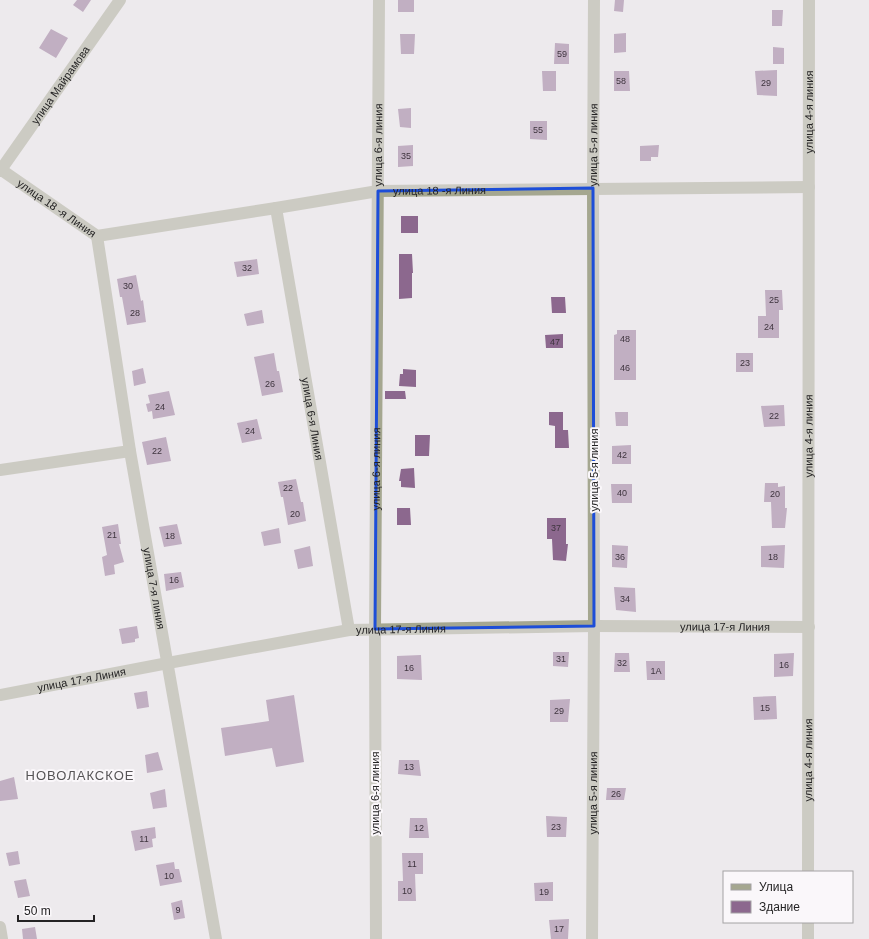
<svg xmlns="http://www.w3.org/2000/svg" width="869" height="939" viewBox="0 0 869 939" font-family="Helvetica,sans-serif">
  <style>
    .building { fill: #8c688e }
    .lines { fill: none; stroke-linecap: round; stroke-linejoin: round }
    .minor { stroke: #a5a790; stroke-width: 12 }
    .marked { fill: none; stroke: #1d4ed8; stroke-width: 3; stroke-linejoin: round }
    .labels { text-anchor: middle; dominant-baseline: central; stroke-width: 4; stroke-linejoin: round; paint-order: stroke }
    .number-label { font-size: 9px; fill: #3e343e }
    .street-label { font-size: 11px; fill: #242324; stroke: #faf7fa }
    .quarter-label { font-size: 13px; letter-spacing: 1px; fill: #565456; stroke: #faf7fa }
  </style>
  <rect width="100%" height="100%" fill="#edeaed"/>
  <path class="building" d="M77,0H91L83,12L73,5Z
    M398,0H414V12H398Z
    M615,0H624L623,12L614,11Z
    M772,10H783L782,26H772Z
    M51,29L68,38L56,58L39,48Z
    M626,33V52L614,53V34Z
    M400,34H415L414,54H401Z
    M555,43L569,44V64H554Z
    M773,47L784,48V64H773Z
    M777,70V96L757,95L755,71Z
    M542,71H556V91H543Z
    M614,71H629L630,91H614Z
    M411,108V128L400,127L398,109Z
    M530,121H547V140L530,139Z
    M413,145V166L398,167V146Z
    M659,145L658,157H651V161H640V146Z
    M401,216H418V233H401Z
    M399,254H412L413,273H412V298L399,299Z
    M257,259L259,274L237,277L234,262Z
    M136,275L141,301L143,300L146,322L127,325L122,297H120L117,279Z
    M765,290H782L783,310H779V338H758V316H766Z
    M551,297H565L566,313H552Z
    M262,310L264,323L247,326L244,314Z
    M617,330H636V380H614V335L617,334Z
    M563,334V348H546L545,335Z
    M274,353L277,371H279L283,392L262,396L254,357Z
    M736,353H753V372H736Z
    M143,368L146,383L134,386L132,371Z
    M403,369L416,370V387L399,386L400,374H403Z
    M169,391L175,415L153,419L152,411L148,412L146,404L150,403L148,395Z
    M385,391H405L406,399H385Z
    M784,405L785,426L764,427L761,406Z
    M549,412H563V430H568L569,448H555V426L549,425Z
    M615,412H628V426H616Z
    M257,419L262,439L242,443L237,423Z
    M415,435H430L429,456H415Z
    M166,437L171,461L147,465L142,442Z
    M631,445V464H612V446Z
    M414,468L415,488L401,487V481H399L401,469Z
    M296,479L301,502H303L306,521L288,525L283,497H281L278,482Z
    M765,483H778V487L785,486V508H787L785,528H772L771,502H764Z
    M611,484H632V503H612Z
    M397,508H410L411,525H397Z
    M547,518H566V544H568L566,561L553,560L552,539H547Z
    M118,524L121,544H119L124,562L114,565L115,574L105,576L102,557L107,555L102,527Z
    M177,524L182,544L164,547L159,527Z
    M279,528L281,543L264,546L261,532Z
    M612,545L628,546L627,568L612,567Z
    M785,545L784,568L761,567V546Z
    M310,546L313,566L298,569L294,550Z
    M181,572L184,587L166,591L164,574Z
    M614,587L635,588L636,612L616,610Z
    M137,626L139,638L135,639V642L122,644L119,629Z
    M553,652H569L568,667L553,666Z
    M615,653H629L630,672H614Z
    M794,653L793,676L774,677V654Z
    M421,655L422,680L397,679V656Z
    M646,661H665V680H647Z
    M147,691L149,707L137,709L134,693Z
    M294,695L304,762L276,767L272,748L225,756L221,728L269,721L266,700Z
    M776,696L777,719L754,720L753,697Z
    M570,699L568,722H550V700Z
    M158,752L163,770L147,773L145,755Z
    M399,760H419L421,776L398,774Z
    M14,777L18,799L0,801V781Z
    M607,788H626L624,800H606Z
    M165,789L167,807L153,809L150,793Z
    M546,816L567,817L566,837H547Z
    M410,818H427L429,838H409Z
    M155,827L156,838L152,839L153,847L135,851L131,831Z
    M18,851L20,864L9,866L6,853Z
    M402,853H423V874H415L416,901H398V881H403Z
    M174,862L175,869H179L182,882L160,886L156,865Z
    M26,879L30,896L18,898L14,881Z
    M553,882V901H535L534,883Z
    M182,900L185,918L174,920L171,903Z
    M569,919L568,939H551L549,920Z
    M35,927L37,939H23L22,929Z"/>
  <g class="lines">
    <g class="minor">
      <path id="s1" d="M0,169L97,236L276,208L378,191L809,187"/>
      <path id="s2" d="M0,171L120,0"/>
      <path id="s3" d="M276,208L349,630"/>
      <path id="s4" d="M97,236L130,451L216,939"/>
      <path d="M0,470L130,451"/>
      <path id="s5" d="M0,695L168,663L349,630L594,626L809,627"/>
      <path id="s6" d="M808,872L809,0"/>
      <path d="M0,927L2,939"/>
      <path id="s7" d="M376,939L375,629L379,0"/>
      <path id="s8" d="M592,939L594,626L593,188L594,0"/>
      <path d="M808,939V922"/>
    </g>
  </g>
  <path d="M0 0H869V939H0ZM593,188L594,626L375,629L378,191Z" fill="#edeaed" fill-opacity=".55" fill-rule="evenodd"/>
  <path class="marked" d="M593,188L594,626L375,629L378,191Z"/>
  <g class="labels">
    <g class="number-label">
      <text x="562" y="54">59</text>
      <text x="621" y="81">58</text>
      <text x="766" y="83">29</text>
      <text x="538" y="130">55</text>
      <text x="406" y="156">35</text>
      <text x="247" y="268">32</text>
      <text x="128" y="286">30</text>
      <text x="774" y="300">25</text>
      <text x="135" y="313">28</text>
      <text x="769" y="327">24</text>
      <text x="625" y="339">48</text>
      <text x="555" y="342">47</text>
      <text x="745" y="363">23</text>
      <text x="625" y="368">46</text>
      <text x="270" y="384">26</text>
      <text x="160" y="407">24</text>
      <text x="774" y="416">22</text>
      <text x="250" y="431">24</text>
      <text x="157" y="451">22</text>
      <text x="622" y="455">42</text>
      <text x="288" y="488">22</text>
      <text x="622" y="493">40</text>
      <text x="775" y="494">20</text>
      <text x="295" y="514">20</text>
      <text x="556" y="528">37</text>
      <text x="112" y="535">21</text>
      <text x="170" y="536">18</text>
      <text x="620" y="557">36</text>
      <text x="773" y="557">18</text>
      <text x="174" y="580">16</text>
      <text x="625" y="599">34</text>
      <text x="561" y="659">31</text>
      <text x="622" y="663">32</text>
      <text x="784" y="665">16</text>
      <text x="409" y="668">16</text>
      <text x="656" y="671">1А</text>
      <text x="765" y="708">15</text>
      <text x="559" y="711">29</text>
      <text x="409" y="767">13</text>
      <text x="616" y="794">26</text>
      <text x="556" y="827">23</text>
      <text x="419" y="828">12</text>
      <text x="144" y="839">11</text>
      <text x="412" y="864">11</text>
      <text x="169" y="876">10</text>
      <text x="407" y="891">10</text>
      <text x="544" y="892">19</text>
      <text x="178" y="910">9</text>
      <text x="559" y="929">17</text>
    </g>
    <g class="street-label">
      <text stroke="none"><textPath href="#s2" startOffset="105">улица Майрамова</textPath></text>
      <text stroke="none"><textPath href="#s6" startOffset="760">улица 4-я линия</textPath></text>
      <text stroke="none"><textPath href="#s7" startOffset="794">улица 6-я линия</textPath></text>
      <text stroke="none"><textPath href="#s8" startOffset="794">улица 5-я линия</textPath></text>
      <text stroke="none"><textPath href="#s1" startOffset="464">улица 18 -я Линия</textPath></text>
      <text stroke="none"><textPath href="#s1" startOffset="69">улица 18 -я Линия</textPath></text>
      <text stroke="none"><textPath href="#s3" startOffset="214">улица 6-я Линия</textPath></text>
      <text stroke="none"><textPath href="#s6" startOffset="436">улица 4-я линия</textPath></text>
      <text stroke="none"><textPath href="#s7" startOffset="470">улица 6-я линия</textPath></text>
      <text transform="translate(594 470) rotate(-90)">улица 5-я линия</text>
      <text stroke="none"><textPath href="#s4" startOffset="357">улица 7-я линия</textPath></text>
      <text stroke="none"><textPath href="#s5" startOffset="731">улица 17-я Линия</textPath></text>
      <text stroke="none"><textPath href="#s5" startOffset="407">улица 17-я Линия</textPath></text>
      <text stroke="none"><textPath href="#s5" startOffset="83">улица 17-я Линия</textPath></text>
      <text stroke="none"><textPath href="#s6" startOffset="112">улица 4-я линия</textPath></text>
      <text transform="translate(375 793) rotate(-90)">улица 6-я линия</text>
      <text stroke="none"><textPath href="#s8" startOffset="146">улица 5-я линия</textPath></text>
    </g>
    <g class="quarter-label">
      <text x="80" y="775">НОВОЛАКСКОЕ</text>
    </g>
  </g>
  <rect x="723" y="871" width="130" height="52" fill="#faf7fa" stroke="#a4a2a4"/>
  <rect x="731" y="884" width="20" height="6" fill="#a5a790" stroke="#a4a2a4"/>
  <text x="759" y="891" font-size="12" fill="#242324">Улица</text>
  <rect x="731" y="901" width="20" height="12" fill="#8c688e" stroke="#a4a2a4"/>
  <text x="759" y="911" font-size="12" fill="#242324">Здание</text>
  <path d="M18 915v6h76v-6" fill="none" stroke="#242324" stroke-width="2"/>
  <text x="24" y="915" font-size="12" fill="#242324" stroke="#faf7fa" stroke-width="3" paint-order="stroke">50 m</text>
</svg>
